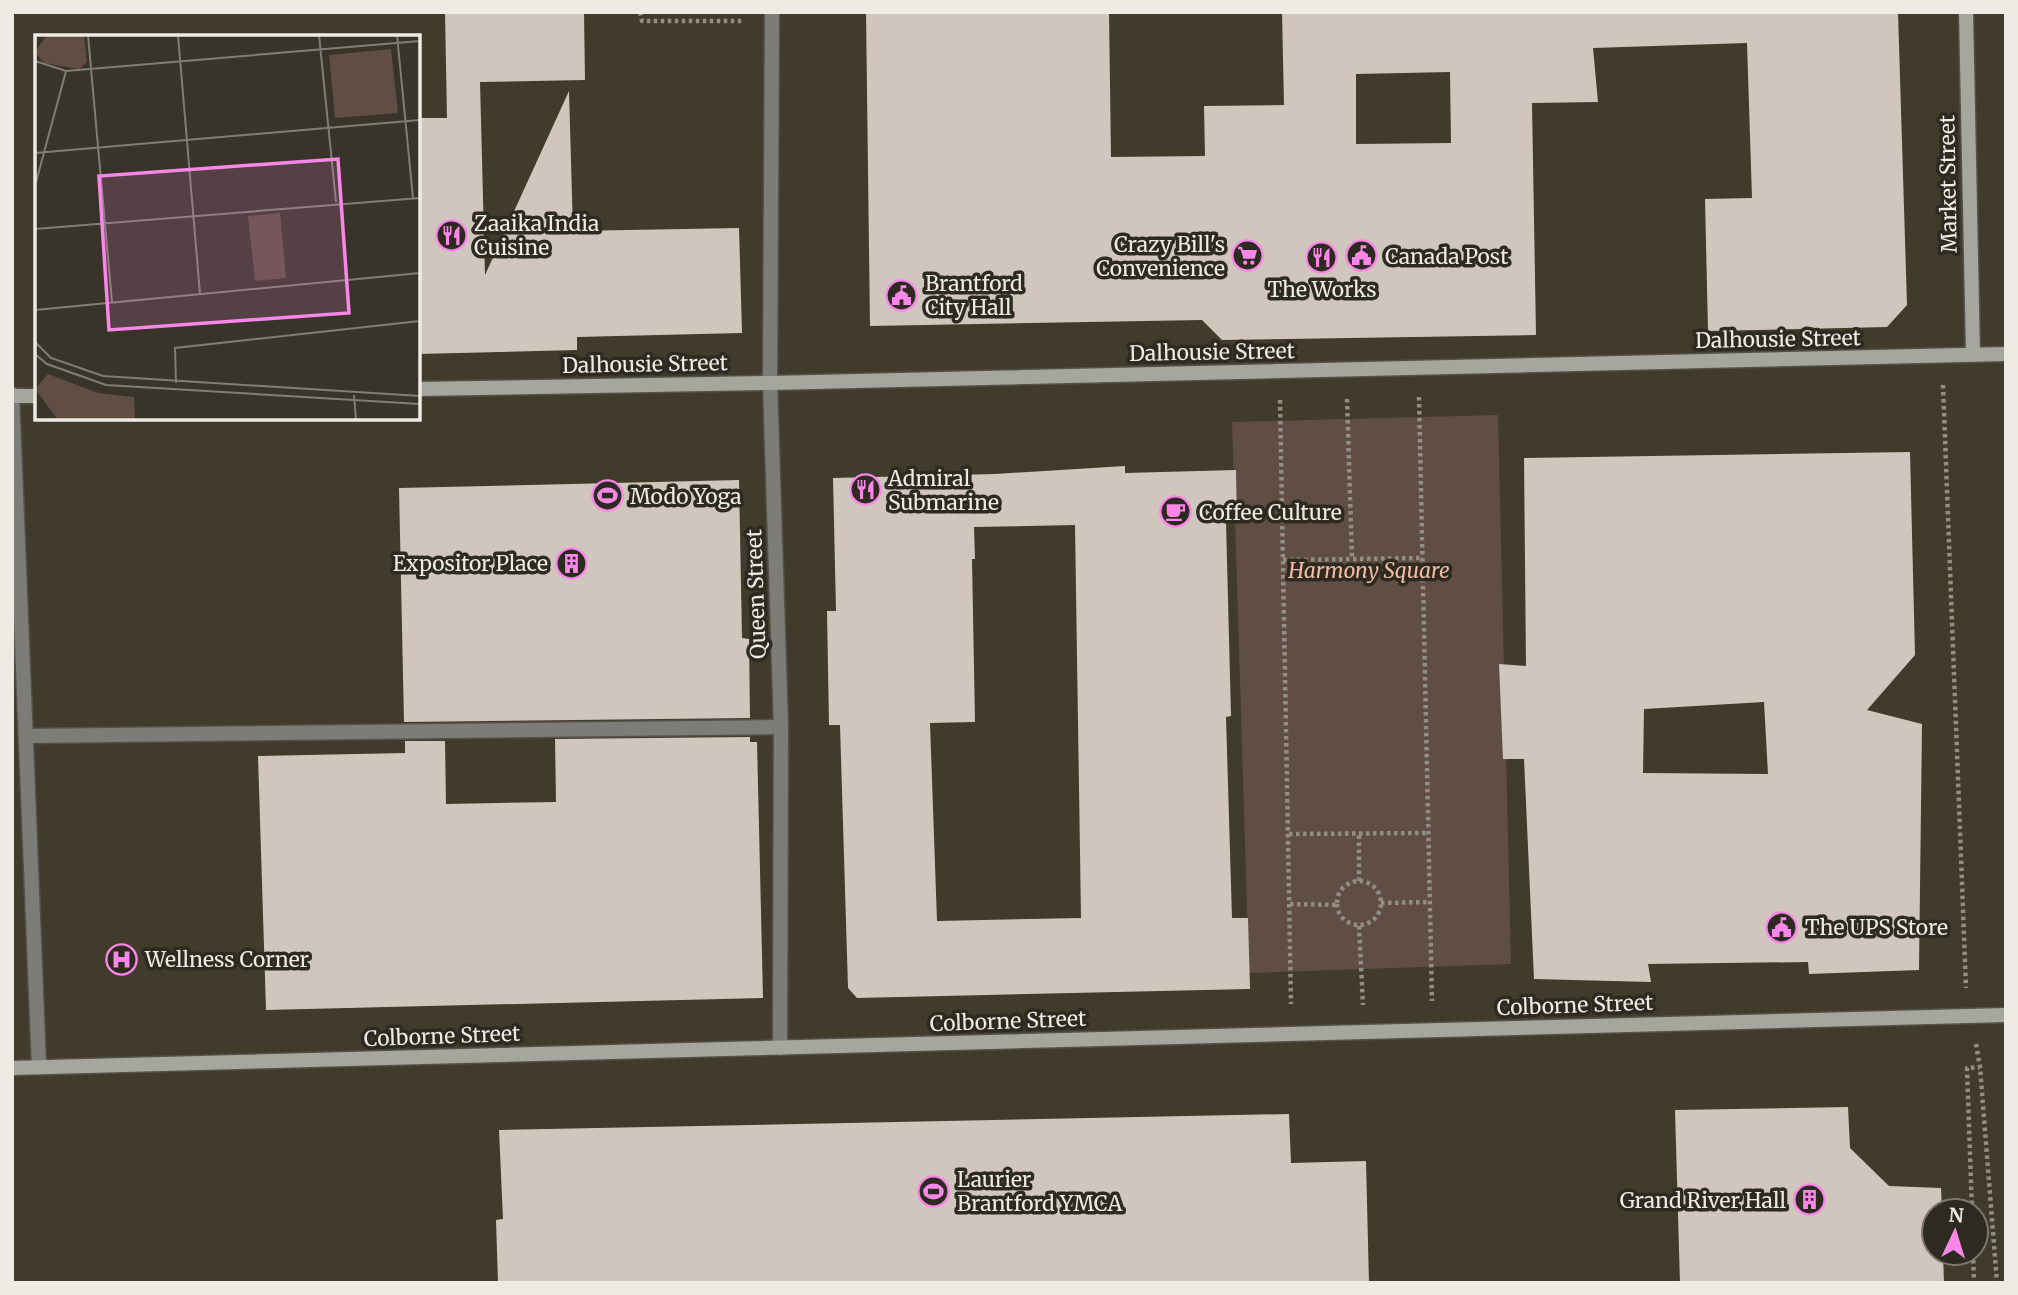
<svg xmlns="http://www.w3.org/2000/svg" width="2018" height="1295" viewBox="0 0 2018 1295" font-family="Merriweather,serif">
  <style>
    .built { fill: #413b2b; fill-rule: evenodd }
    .green { fill: #604d44 }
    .building { fill: #d0c6bd; fill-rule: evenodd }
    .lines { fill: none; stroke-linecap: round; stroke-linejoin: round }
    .lane-casing { stroke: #555148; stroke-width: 17 }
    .street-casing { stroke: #555148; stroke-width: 17 }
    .secondary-casing { stroke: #555148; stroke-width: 17 }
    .path { stroke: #918e86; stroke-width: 4.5; stroke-dasharray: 3.5 3.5; stroke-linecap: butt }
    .lane { stroke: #7c7d78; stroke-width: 14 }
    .street { stroke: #7c7d78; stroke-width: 14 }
    .secondary { stroke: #a5a69e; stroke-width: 14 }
    .labels { text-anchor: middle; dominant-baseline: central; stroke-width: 7; stroke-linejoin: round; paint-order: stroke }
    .street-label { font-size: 21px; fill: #eeebe5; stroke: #2d2a21 }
    .poi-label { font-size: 21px; fill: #eeebe5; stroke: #2d2a21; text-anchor: start }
    .park-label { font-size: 21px; font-style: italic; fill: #f4bba3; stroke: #2d2a21 }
    .inset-road { fill: none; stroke: #817d75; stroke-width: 2 }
    .view { fill: #fa87e7; fill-opacity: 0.15; stroke: #fa87e7; stroke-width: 3.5 }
    .inset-edge { fill: none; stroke: #eeebe5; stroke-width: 3.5 }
  </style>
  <rect width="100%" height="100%" fill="#38342a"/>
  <path class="built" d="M12,12H2006V1283H12ZM37,37H418V418H37ZM1934,1211H1976V1253H1934Z"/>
  <path class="green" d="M1498,415L1511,964L1249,973L1232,422Z"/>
  <path class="building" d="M445,12H584L585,80L480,82L485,275L569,91L573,231L739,228L742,333L577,337V350L418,354V118H447Z
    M866,12H1109L1111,157L1205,156L1204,106L1284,105L1282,12H1898L1907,305L1887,327L1708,331L1705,199L1752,198L1747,43L1593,48L1598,102L1532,103L1536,335L1222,340L1202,320L870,326ZM1450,72L1451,143L1356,144V74Z
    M1910,452L1915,655L1867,710L1922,724L1919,970L1809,974L1808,962L1648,964L1651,982L1534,979L1524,759H1503L1499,664L1526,666L1524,458ZM1764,702L1768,774L1643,773L1644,709Z
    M1125,466V473L1236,470L1237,522H1226L1231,716L1226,717L1232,918H1248L1250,989L857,998L848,988L840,725H829L827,611H836L833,478L995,474ZM1075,525L1081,918L937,921L930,723L975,722L972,559H975L974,527Z
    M739,480L742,638L749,639L750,718L404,722L399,488Z
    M750,737V742H757L763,998L266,1010L258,756L405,753V741H445L446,804L556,802L555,739Z
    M1848,1107L1850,1148L1889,1186L1941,1188L1942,1211H1934V1253H1943L1944,1283H1680L1675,1110Z
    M1289,1114L1291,1163L1366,1161L1369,1283H498L496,1220L503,1219L499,1130Z"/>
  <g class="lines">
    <defs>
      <path id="lane" d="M27,736L781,727"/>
      <path id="street" d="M772,12L770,383L781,727L780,1048
        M12,394L39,1067"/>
      <path id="secondary" d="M1966,12L1973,354
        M418,389L770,383L2006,354
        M12,396H37
        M12,1068L2006,1015"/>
    </defs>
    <use href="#lane" class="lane-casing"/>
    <use href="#street" class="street-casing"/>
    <use href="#secondary" class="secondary-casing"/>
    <path class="path" d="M640,12L642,21H744
      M1943,385L1966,988
      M1419,397L1432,1001
      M1347,399L1352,559
      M1280,400L1291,1004
      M1283,560L1422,558
      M1289,834L1428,833
      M1359,881V833
      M1337 903a22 22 0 1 1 44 0a22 22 0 1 1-44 0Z
      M1381,903L1430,902
      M1290,904L1336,905
      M1359,926L1363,1005
      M1976,1044L1980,1067L1997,1283
      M1972,1211L1967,1068L1980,1067
      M1973,1253L1974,1283"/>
    <use href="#lane" class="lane"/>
    <use href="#street" class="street"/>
    <use href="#secondary" class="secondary"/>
  </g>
  <defs>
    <symbol id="restaurant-ring" viewBox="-11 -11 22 22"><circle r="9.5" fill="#2d2a21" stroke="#fa87e7" stroke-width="1.5"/><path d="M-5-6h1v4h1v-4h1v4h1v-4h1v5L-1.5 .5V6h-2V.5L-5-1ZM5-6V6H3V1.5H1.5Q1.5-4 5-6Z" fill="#fa87e7"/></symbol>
    <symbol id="supermarket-ring" viewBox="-11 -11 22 22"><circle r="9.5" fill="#2d2a21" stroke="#fa87e7" stroke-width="1.5"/><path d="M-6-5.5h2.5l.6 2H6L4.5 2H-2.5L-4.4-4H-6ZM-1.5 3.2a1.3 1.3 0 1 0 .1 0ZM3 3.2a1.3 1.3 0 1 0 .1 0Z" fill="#fa87e7"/></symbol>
    <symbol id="civic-ring" viewBox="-11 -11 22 22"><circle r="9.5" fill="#2d2a21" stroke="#fa87e7" stroke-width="1.5"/><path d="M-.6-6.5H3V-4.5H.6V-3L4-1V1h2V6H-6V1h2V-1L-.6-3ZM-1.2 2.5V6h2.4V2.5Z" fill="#fa87e7"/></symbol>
    <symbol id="stadium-ring" viewBox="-11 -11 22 22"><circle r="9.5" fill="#2d2a21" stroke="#fa87e7" stroke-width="1.5"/><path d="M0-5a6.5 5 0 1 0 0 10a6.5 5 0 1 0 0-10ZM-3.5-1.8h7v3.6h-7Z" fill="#fa87e7"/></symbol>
    <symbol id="cafe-ring" viewBox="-11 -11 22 22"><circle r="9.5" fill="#2d2a21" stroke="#fa87e7" stroke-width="1.5"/><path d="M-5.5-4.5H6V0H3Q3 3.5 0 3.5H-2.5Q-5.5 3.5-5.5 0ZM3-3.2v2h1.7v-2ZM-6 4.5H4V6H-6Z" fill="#fa87e7"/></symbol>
    <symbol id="building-ring" viewBox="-11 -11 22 22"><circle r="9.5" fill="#2d2a21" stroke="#fa87e7" stroke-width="1.5"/><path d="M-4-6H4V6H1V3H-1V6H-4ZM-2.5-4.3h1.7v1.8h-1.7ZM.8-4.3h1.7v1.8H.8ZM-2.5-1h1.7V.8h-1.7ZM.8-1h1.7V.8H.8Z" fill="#fa87e7"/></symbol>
    <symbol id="hospital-ring" viewBox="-11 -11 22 22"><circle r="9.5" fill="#2d2a21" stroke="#fa87e7" stroke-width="1.5"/><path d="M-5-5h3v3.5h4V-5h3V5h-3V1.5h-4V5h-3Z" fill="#fa87e7"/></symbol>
  </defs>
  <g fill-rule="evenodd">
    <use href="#restaurant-ring" x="434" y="218" width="35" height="35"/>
    <use href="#supermarket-ring" x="1230" y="238" width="35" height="35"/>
    <use href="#civic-ring" x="1344" y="238" width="35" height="35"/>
    <use href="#restaurant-ring" x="1304" y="240" width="35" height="35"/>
    <use href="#civic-ring" x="884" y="278" width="35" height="35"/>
    <use href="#restaurant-ring" x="848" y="472" width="35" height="35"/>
    <use href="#stadium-ring" x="590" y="478" width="35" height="35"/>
    <use href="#cafe-ring" x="1158" y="494" width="35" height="35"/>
    <use href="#building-ring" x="554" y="546" width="35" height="35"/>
    <use href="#civic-ring" x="1764" y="910" width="35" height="35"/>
    <use href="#hospital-ring" x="104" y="942" width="35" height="35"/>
    <use href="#stadium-ring" x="916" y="1174" width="35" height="35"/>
    <use href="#building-ring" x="1792" y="1182" width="35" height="35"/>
  </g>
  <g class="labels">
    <g class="street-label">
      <text transform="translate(1948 184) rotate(-91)">Market Street</text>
      <text transform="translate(1778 339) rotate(-1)">Dalhousie Street</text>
      <text transform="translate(1212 352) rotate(-1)">Dalhousie Street</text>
      <text transform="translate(645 364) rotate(-1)">Dalhousie Street</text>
      <text transform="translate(756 594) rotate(-92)">Queen Street</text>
      <text transform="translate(1575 1005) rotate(-2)">Colborne Street</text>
      <text transform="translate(1008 1021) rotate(-2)">Colborne Street</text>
      <text transform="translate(442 1036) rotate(-2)">Colborne Street</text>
    </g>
    <g class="poi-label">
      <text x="474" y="223">Zaaika India<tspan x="474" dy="24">Cuisine</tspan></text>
      <text x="1225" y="244" text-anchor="end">Crazy Bill's<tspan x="1225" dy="24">Convenience</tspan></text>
      <text x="1385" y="256">Canada Post</text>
      <text x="925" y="283">Brantford<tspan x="925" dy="24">City Hall</tspan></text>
      <text x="1322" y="289" text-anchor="middle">The Works</text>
      <text x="888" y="478">Admiral<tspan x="888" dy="24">Submarine</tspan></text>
      <text x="630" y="496">Modo Yoga</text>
      <text x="1199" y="512">Coffee Culture</text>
      <text x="548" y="563" text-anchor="end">Expositor Place</text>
      <text x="1805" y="927">The UPS Store</text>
      <text x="145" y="959">Wellness Corner</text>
      <text x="957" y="1179">Laurier<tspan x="957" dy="24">Brantford YMCA</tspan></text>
      <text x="1786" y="1200" text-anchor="end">Grand River Hall</text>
    </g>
    <g class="park-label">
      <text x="1369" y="570">Harmony Square</text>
    </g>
  </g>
  <g transform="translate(35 35)">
    <rect width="385" height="385" fill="#38342a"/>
    <path d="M12,0H49L52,27L44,34L9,28L0,17ZM356,14L363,78L300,83L294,20ZM245,178L251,243L220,246L213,181ZM13,339L63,358L99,362L100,385H23L0,354Z" fill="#604d44"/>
    <path class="inset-road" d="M53,0L77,267M143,0L165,259M284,0L301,167M362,0L378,163M0,26L31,36L385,6M0,118L385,85M0,151L31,36M0,194L385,163M0,275L385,238M0,307L16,323L68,341L385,361M0,319L12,329L71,350L385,369M141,348L140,313L385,286M319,360L321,385"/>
    <path class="view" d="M303,124L314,278L74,295L64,141Z"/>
    <rect width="385" height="385" class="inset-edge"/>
  </g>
  <rect width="2018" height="1295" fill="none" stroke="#eeebe5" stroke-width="28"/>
  <g transform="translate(1955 1232) rotate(4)"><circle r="33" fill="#2d2a21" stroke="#7a776f" stroke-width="2"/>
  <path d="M0-5L12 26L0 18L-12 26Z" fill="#fa87e7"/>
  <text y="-10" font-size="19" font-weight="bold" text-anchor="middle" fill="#eeebe5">N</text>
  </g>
</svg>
